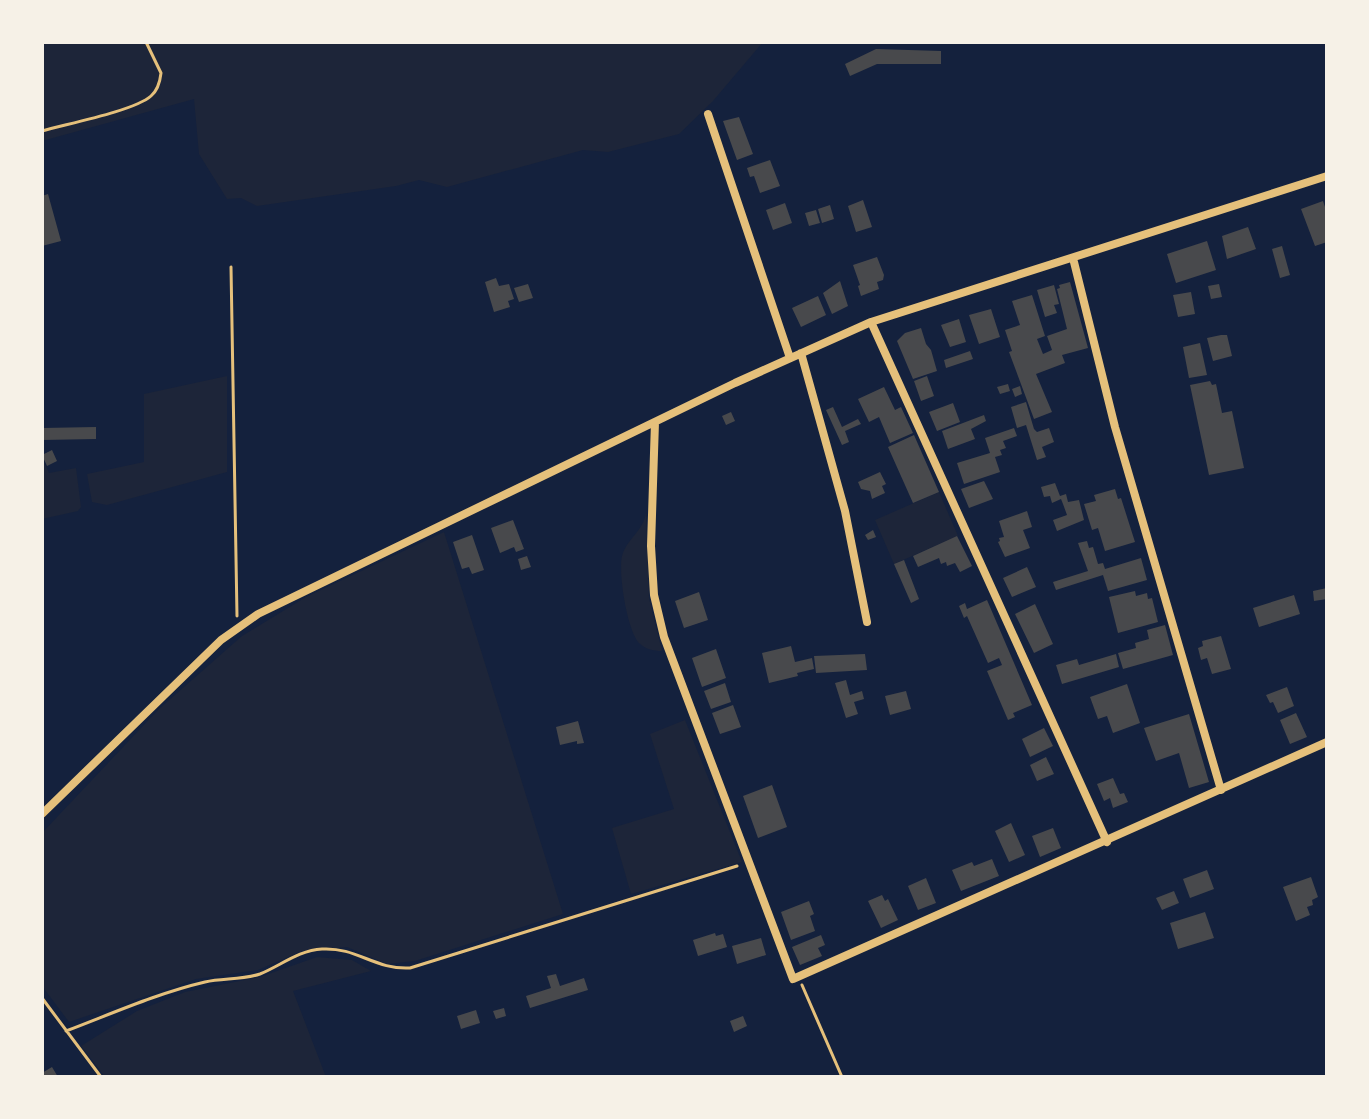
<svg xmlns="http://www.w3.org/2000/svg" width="1369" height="1119" viewBox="0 0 1369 1119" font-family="Montserrat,sans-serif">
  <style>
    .green { fill: #1d2539 }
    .building { fill: #48494c }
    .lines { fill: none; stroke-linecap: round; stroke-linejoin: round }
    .path { stroke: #e5c07b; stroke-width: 3 }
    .minor { stroke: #e5c07b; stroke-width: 8 }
  </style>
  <rect width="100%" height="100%" fill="#14213d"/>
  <path class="green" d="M42,42H763L713,101L679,134L608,152L583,150L447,187L419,180L396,186L257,206L241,198L227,199L199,154L194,99L42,141Z
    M227,376V472L107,505L92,502L87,474L144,462V394Z
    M42,458L49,473L76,468L81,507L78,511L42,519Z
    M939,492L958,536L894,564L875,520Z
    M646,512L649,598L662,651C653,651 645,649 639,643C627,630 618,573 622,556C627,538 644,531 646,512Z
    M444,532L563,914L415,961L387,964L347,947L302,951L258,970L196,979L69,1022L42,986V833L159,709L242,636L306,597Z
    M685,720L742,862L631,894L612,828L674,809L650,734Z
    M317,957L352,960L371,971L293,991L326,1077H105L81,1046L137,1011L185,992L260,977Z"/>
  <path class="building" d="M876,49L941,51V64H877L850,76L845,64Z
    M739,117L753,154L737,160L723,121Z
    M770,160L780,186L760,193L754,176L750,177L747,168Z
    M48,194L61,241L42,246V196Z
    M863,200L872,227L856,232L848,206Z
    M1323,201L1327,213V242L1315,246L1301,209Z
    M785,203L792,223L773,230L766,210Z
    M830,205L834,219L822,223L818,209Z
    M816,210L820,223L809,226L805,213Z
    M1248,227L1256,249L1227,259L1222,236Z
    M1207,241L1216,270L1176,283L1167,254Z
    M1282,246L1290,275L1280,278L1272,249Z
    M877,257L884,275L883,280L877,282L879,289L861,296L858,286L860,285L853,265Z
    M496,278L499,286L509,284L514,299L508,301L510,307L494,312L485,282Z
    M840,281L848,306L832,314L823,293Z
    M1070,282L1088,348L1062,355L1065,363L1036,374L1052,412L1034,419L1009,352L1012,351L1005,330L1020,325L1012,301L1032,295L1045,336L1037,339L1043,354L1052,350L1047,336L1067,329L1057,289L1060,288L1059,285Z
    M528,284L533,298L519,302L514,288Z
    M1219,284L1222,297L1211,299L1208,286Z
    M1054,285L1059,304L1054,305L1057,313L1045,317L1037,290Z
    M1191,292L1195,314L1178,317L1173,295Z
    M818,296L826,315L801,327L792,308Z
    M991,309L1000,337L979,344L969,315Z
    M959,319L966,342L950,347L941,325Z
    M921,328L926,344L931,350L937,371L913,379L897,341L905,333Z
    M1221,335H1227L1232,356L1213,361L1207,338Z
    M1200,343L1207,375L1189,378L1183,347Z
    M970,351L973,359L946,368L944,360Z
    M927,376L934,396L921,401L914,381Z
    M1210,381L1212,385L1216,384L1222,413L1232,411L1244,468L1209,475L1190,385Z
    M1008,384L1010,391L1000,394L997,387Z
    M1020,386L1022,394L1015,397L1012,389Z
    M884,387L895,410L901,407L913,433L890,443L879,417L869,422L858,399Z
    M1026,402L1034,429L1037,432L1049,428L1054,442L1042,447L1046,457L1037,460L1026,425L1017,428L1011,407Z
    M953,403L960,422L937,431L929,412Z
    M833,407L842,427L858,419L861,424L845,431L849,442L842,445L826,410Z
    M731,412L735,421L726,425L722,416Z
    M984,415L986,421L971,429L975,439L948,449L942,431Z
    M96,427V439L42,440V428Z
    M1014,428L1017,436L1003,441L1006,448L1000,450L1002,455L995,457L1000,472L964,484L957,463L990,453L985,438Z
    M914,435L939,492L913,503L888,447Z
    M52,450L57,461L47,466L42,455Z
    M880,472L886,484L882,486L885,493L872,499L870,491L861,489L858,482Z
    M984,481L993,499L969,508L961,489Z
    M1055,483L1060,496L1066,494L1068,502L1079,500L1084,520L1057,531L1053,520L1067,515L1063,504L1061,499L1052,503L1050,496L1044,497L1041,487Z
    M1115,489L1118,499L1121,498L1135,542L1105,551L1098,528L1092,530L1084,504L1096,501L1094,495Z
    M1027,511L1032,527L1023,530L1030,548L1005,557L998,542L1000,541L999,538L1004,537L999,521Z
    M513,520L524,549L516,552L514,547L500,553L491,528Z
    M873,530L876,537L868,540L865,535Z
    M472,535L484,570L472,574L469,567L462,569L453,542Z
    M957,536L972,566L960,572L955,563L947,566L946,562L941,564L939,558L918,567L913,556Z
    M1087,541L1089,548L1093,547L1098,564L1103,563L1105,569L1141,558L1147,580L1108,591L1103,575L1056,590L1053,582L1088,571L1078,543Z
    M527,556L531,567L521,570L518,559Z
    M904,560L919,599L911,603L894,564Z
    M1027,567L1036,587L1012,597L1003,578Z
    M1327,588V599L1314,601L1313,591Z
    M1135,591L1136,596L1147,593L1148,599L1152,598L1158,622L1118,633L1109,597Z
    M699,592L708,620L684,628L675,601Z
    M1294,595L1300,614L1259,627L1253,608Z
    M987,600L1032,705L1013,713L1015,717L1008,720L987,671L1002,665L999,658L988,663L967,616L964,618L959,606L965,603L967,609Z
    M1035,604L1053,644L1034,653L1015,614Z
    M1165,625L1173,655L1123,669L1118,653L1136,648L1135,643L1149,639L1147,630Z
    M1221,636L1231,669L1212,674L1207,658L1201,660L1198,648L1203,646L1202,641Z
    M791,646L795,662L812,658L814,669L797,673L798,676L769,683L762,653Z
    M716,649L726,678L702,687L692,658Z
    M865,654L867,670L816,673L814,656Z
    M1116,654L1119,667L1062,684L1056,665L1077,659L1079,665Z
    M846,680L850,695L862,691L864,699L854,702L858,714L846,718L835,683Z
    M725,683L731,702L711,709L704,691Z
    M1127,684L1140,723L1113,733L1107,716L1098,719L1090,697Z
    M1287,687L1294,706L1278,713L1273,702L1270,703L1266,695Z
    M906,691L911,709L890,715L885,696Z
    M733,705L741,727L720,734L712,713Z
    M1296,713L1307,737L1290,744L1280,720Z
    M1189,714L1209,782L1189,788L1179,753L1156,761L1144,728Z
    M578,721L584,743L577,744V741L560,745L556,727Z
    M1044,728L1053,746L1030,757L1022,739Z
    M1046,757L1054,774L1037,781L1030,765Z
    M1113,778L1120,794L1124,793L1128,802L1113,808L1110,798L1104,801L1097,784Z
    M772,785L787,827L758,838L743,796Z
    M1011,823L1025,855L1009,862L995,831Z
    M1053,828L1061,848L1040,857L1032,836Z
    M992,859L999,876L961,891L952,870L972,862L974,866Z
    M1207,870L1214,889L1190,898L1183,879Z
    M1311,877L1318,897L1312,900L1313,905L1307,907L1310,915L1296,921L1283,887Z
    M926,878L936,903L918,910L908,886Z
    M1174,891L1179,903L1162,910L1156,898Z
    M882,895L885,901L888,899L898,920L881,928L868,901Z
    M809,901L814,914L810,916L815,931L791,940L781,912Z
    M1205,912L1214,938L1178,949L1170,923Z
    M715,933L716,936L723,934L727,947L698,956L693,940Z
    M821,935L825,945L818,948L822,956L800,965L792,947Z
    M761,938L766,955L737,964L732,946Z
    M556,974L560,986L584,978L588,990L530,1008L526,996L551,988L547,976Z
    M504,1008L506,1016L496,1019L493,1011Z
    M476,1010L480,1023L461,1029L457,1016Z
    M743,1016L747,1026L734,1032L730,1021Z
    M52,1067L58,1077H42V1073Z"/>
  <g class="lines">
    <path class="path" d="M42,131C66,124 134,111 151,96C158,90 160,82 161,73L146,42
      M231,267L237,616
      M802,985L842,1077
      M42,998L101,1077
      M66,1031C111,1014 158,993 205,982C223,978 242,980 260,974C280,966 299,950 322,949C357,947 375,970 410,968L737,866"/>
    <path class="minor" d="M708,114L790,358
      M1073,258L1115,427L1221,790
      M871,322L1107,842
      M801,353L845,511L867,622
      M655,422L651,546L654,595L664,637L793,979L1327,742
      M42,814L221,640L258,614L735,383L871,322L1327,176"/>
  </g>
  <rect width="1369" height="1119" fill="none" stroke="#f6f1e7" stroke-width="88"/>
</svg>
